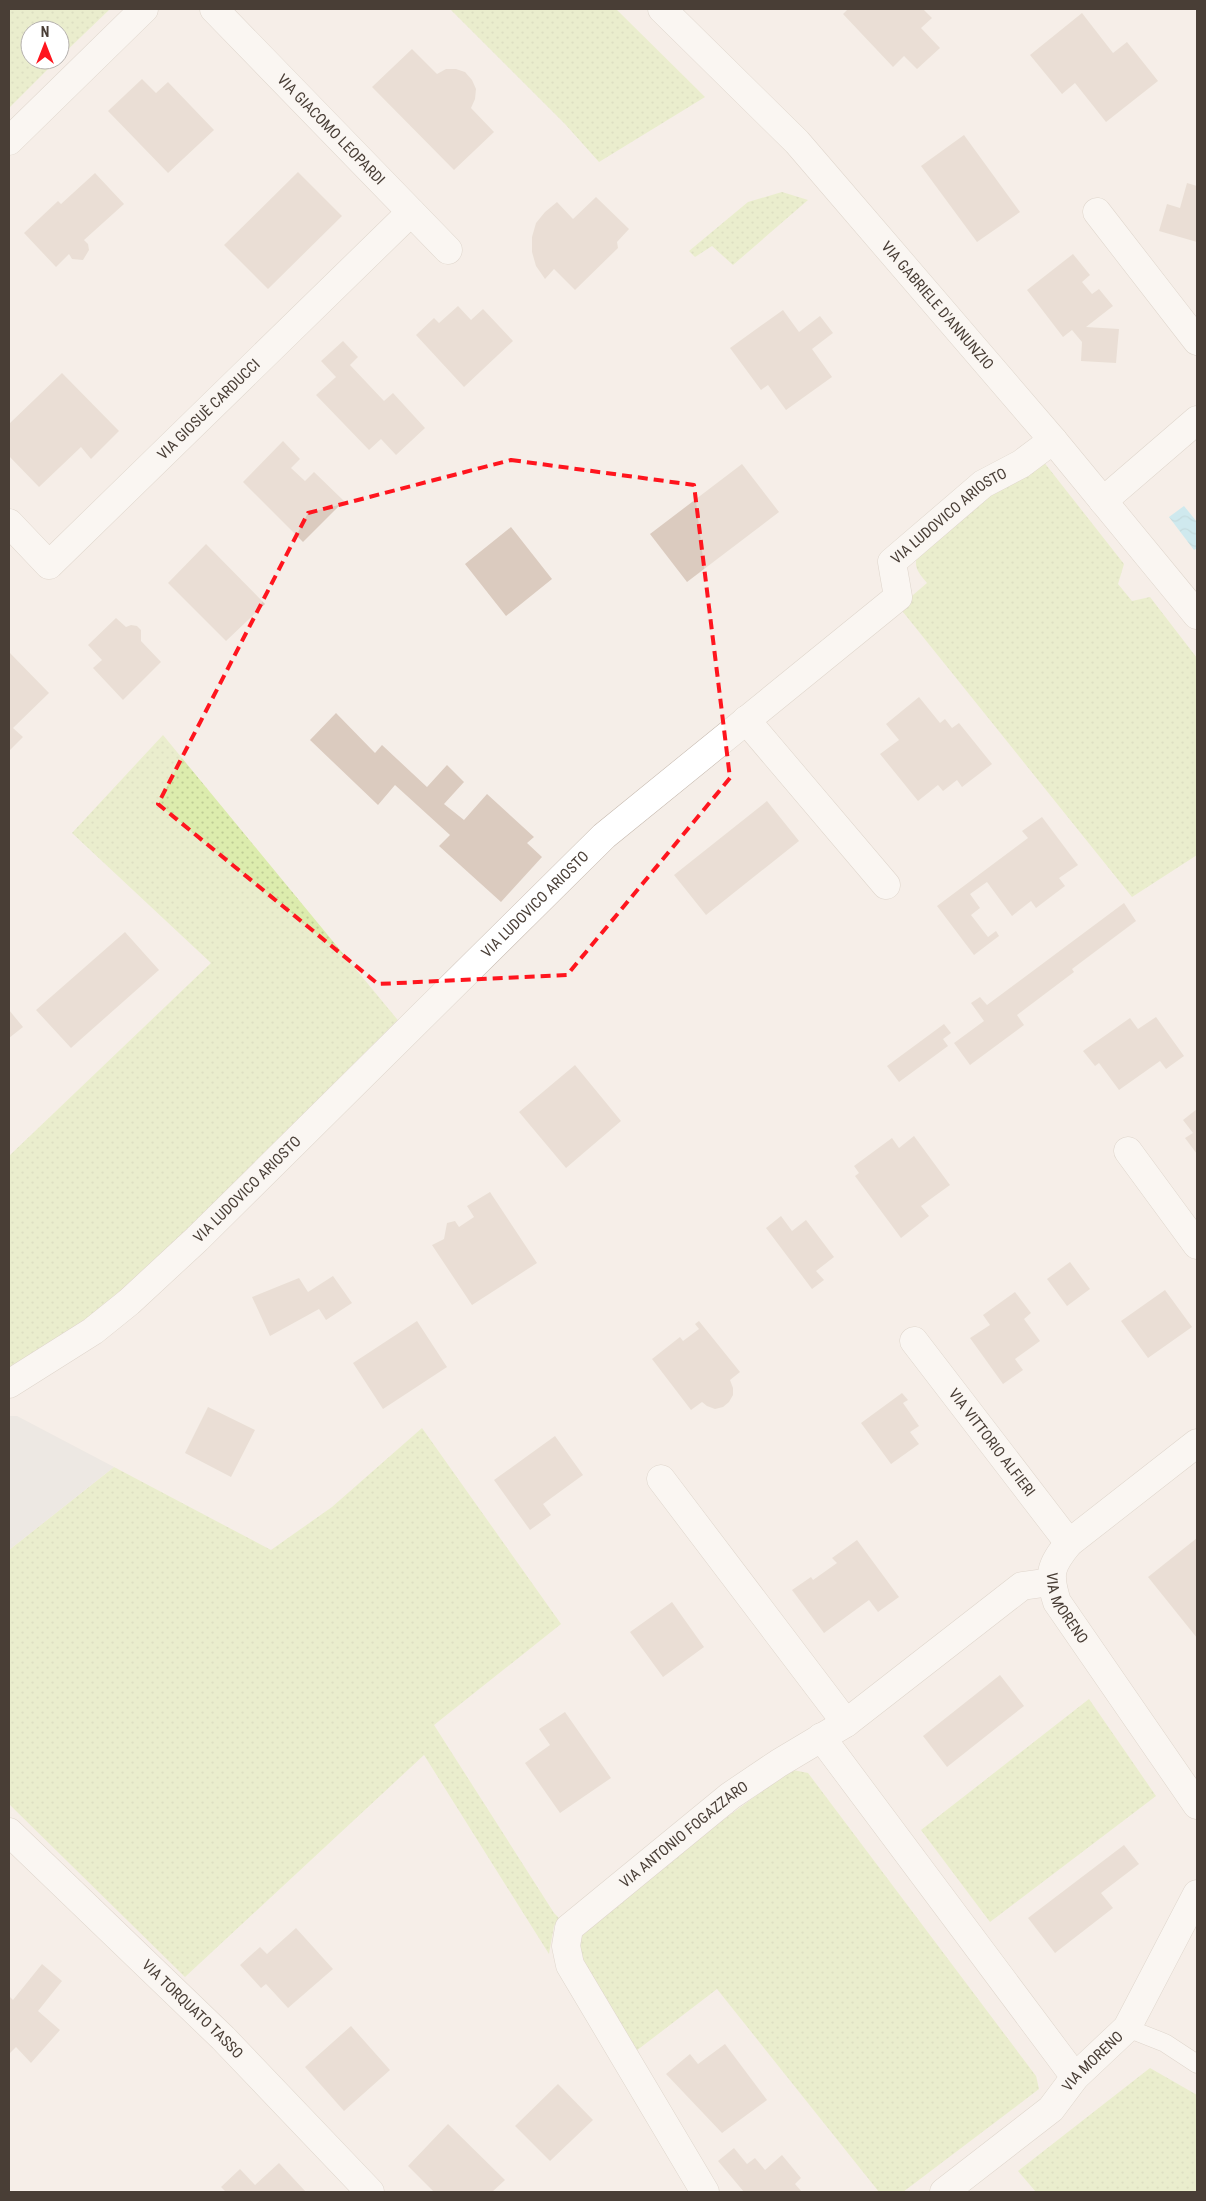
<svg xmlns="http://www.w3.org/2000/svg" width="1206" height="2201" viewBox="0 0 1206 2201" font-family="'Roboto Condensed',sans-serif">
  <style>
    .grass { fill: url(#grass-dots) }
    .parking { fill: #e3dfdd }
    .water { fill: url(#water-waves) }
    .building { fill: #dbcbbf }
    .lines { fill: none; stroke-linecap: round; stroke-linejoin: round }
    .lane-casing { stroke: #c4b7ac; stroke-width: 19 }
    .street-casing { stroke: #c4b7ac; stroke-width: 29 }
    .lane { stroke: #fff; stroke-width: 18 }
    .street { stroke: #fff; stroke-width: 28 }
    .marked { fill: none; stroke: #ff151e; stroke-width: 4; stroke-dasharray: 10 6; stroke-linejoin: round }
    .labels { text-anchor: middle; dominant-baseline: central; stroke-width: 5; stroke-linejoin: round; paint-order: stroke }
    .street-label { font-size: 15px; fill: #493e36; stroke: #fff }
  </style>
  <defs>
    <pattern id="grass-dots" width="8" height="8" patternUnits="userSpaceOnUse" patternTransform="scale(1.25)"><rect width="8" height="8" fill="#dcecad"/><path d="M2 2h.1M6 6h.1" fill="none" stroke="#becb95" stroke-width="1.8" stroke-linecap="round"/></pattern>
    <pattern id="water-waves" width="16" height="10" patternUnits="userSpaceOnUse" patternTransform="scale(1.25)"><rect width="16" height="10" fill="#9fe3f6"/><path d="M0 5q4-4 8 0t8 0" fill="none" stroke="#8ac4d4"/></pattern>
  </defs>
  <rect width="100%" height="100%" fill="#f5eee8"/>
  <path class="grass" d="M9,9H110L60,57V30H30V60H57L9,108Z
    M450,9H616L705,97L599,162L565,124Z
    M782,192L808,200L733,265L712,246L695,257L689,251L748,202Z
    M1043,461L1124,564L1118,584L1132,601L1150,597L1197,658V855L1132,897L899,607L927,583C918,572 912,566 919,552L992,493Z
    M163,735L401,1024L126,1293L9,1378V1156L211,963L72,833Z
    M422,1428L561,1624L434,1725L554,1913L560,1919L554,1926L549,1954L424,1755L185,1977L9,1804V1550L114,1467L271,1550L332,1507Z
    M1089,1699L1156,1796L990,1922L921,1830Z
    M793,1770L808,1773L1036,2076L1039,2089L903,2192H879L717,1989L636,2051L579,1959L580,1939L584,1932L672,1858L781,1777Z
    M1150,2068L1197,2095V2192H1036L1018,2171Z"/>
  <path class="parking" d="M9,1416H17L114,1467L9,1550Z"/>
  <path class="water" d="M1184,506L1197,522V548L1194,550L1169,517Z"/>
  <path class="building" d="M848,9H923L932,18L921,28L940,48L917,69L904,56L893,67L843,14Z
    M1082,13L1113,53L1127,42L1158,81L1106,122L1075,83L1062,94L1030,55Z
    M412,49L437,74L446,69H456L465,72L472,80L476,89L475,99L471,108L494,132L454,170L372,87Z
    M142,79L156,93L168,82L214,130L168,173L108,111Z
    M964,135L1020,212L977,242L921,166Z
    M298,172L342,216L268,289L224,245Z
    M95,173L124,204L84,240L88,244L89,250L83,260L72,259L69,254L56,267L24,233L58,201L61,204Z
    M1187,183L1197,186V242L1159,231L1167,204L1180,208Z
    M596,197L629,229L617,242L618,248L575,290L554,269L545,279L536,266L532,252V237L536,223L545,212L557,202L573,219Z
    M1073,254L1090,275L1082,282L1092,294L1099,289L1113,306L1086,327L1119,329L1116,363L1081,361L1082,342L1072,330L1063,337L1027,290Z
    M458,306L471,320L483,309L513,341L464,387L416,335L434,318L439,323Z
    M783,310L799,332L820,316L833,333L812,349L832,377L786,410L768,385L761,390L730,348Z
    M343,341L358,357L350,365L384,401L393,393L425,428L396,455L381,439L369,450L316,395L336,377L321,361Z
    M62,373L119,431L91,459L81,447L39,487L9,456V424Z
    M283,441L300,459L291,468L305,481L314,472L344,501L303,542L243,482Z
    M742,464L779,512L687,582L650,534Z
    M511,527L552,579L506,616L465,564Z
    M206,544L265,604L226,641L168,583Z
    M116,618L126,627L131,625L137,626L141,630V641L161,662L123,700L93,668L102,660L88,645Z
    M9,652L49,693L13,728L23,737L9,751Z
    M919,697L940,723L945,719L952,728L959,723L992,764L962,787L957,780L943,791L938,785L918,801L880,754L899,740L886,724Z
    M336,713L375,753L382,745L427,787L447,765L464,782L444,804L464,820L487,794L534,837L527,843L542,857L501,902L439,846L450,835L395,785L378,805L310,740Z
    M767,801L799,841L706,915L674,875Z
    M1042,817L1078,865L1059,878L1065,886L1036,908L1031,901L1012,916L987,882L970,894L980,908L971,915L988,937L996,931L999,936L974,955L937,906L1028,838L1022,831Z
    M1124,903L1136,921L1072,969L1074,972L1017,1015L1024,1025L970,1065L954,1043L984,1021L971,1003L980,997L987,1005Z
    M125,932L159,970L71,1048L36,1010Z
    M9,1010L23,1027L9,1038Z
    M1156,1017L1184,1056L1166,1069L1160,1061L1119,1090L1099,1063L1095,1066L1083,1051L1130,1018L1138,1029Z
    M944,1024L951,1033L943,1039L948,1046L899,1082L887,1066Z
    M575,1065L621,1121L566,1168L519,1112Z
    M1197,1109V1154L1185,1138L1193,1133L1183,1120Z
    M914,1136L950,1185L921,1206L929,1216L901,1238L855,1176L859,1173L854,1166L892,1138L899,1148Z
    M490,1192L537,1263L472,1305L432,1245L444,1239L447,1223L455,1221L459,1227L474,1217L467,1206Z
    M781,1216L792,1231L806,1220L834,1257L816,1271L824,1280L812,1289L766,1228Z
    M1070,1262L1090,1289L1067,1306L1047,1279Z
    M333,1276L352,1303L326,1320L319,1309L270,1336L252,1297L299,1278L308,1292Z
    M1165,1290L1192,1327L1148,1358L1121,1321Z
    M1015,1292L1031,1313L1024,1319L1040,1341L1015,1359L1023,1370L1003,1384L970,1338L990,1325L983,1315Z
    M417,1321L447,1367L383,1409L353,1363Z
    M699,1321L740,1372L730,1380L733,1388V1395L729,1402L723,1407L715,1409L707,1406L702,1402L691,1410L652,1359L680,1337L683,1341L699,1329L695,1324Z
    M902,1393L908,1400L903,1403L919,1426L910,1432L919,1444L891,1464L861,1423Z
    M208,1407L255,1430L231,1477L185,1453Z
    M555,1436L583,1475L543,1504L551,1515L530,1530L494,1480Z
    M1197,1538V1638L1148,1577Z
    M857,1540L899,1597L878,1612L869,1600L824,1633L792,1590L811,1577L813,1580L837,1563L832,1558Z
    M672,1602L704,1647L663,1677L630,1632Z
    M1000,1675L1024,1706L947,1767L923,1736Z
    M565,1712L611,1778L560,1813L525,1763L550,1745L539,1729Z
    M1124,1845L1139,1864L1101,1893L1113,1908L1055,1953L1028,1918Z
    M296,1928L333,1969L288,2008L266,1984L261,1988L240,1965L260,1947L267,1954Z
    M42,1964L62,1981L38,2011L60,2030L31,2063L16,2047L9,2054V1996L13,2000Z
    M351,2026L390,2070L344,2111L305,2067Z
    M725,2044L767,2100L722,2133L666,2074L690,2054L698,2064Z
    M558,2084L593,2120L550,2161L515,2126Z
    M448,2124L505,2180L492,2192H434L408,2166Z
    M734,2148L747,2164L755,2158L765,2170L782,2155L801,2178L795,2184L802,2192H744L718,2161Z
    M279,2163L306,2192H226L221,2187L240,2169L255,2185Z"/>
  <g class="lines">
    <defs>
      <path id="lane" d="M1127,2028L1165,2043L1197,2064"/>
      <g id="street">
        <path id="s1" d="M214,9L448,250"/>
        <path id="s2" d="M662,9L797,142L1053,440L1197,615"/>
        <path d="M9,141L144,9"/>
        <path d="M1097,212L1197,341"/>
        <path d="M1103,501L1197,420"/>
        <path id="s3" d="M9,523L49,565L411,212"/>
        <path d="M746,720L886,885"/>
        <path d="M1128,1151L1197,1245"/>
        <path id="s4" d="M914,1341L1069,1543"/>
        <path id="s5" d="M9,1384L93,1331L129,1302L197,1239L604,836L898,597L892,562L983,484L1021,464L1053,440"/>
        <path id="s6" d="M1197,1443L1069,1543C1050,1566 1048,1574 1057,1602L1197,1805"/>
        <path d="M661,1479L846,1723"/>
        <path d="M821,1737L1075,2077"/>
        <path id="s7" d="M9,1832L223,2038L370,2192"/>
        <path id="s8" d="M705,2192L570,1965L566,1946L569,1928L730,1796L779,1763L846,1723L1022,1586L1051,1582"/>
        <path id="s9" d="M944,2192L1051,2109L1075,2077L1127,2028L1197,1894"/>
      </g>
    </defs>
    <use href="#lane" class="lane-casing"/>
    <use href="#street" class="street-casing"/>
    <use href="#lane" class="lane"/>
    <use href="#street" class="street"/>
  </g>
  <path d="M0 0H1206V2201H0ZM511,460L694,485L730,778L567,975L378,984L158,804L308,513Z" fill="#f5eee8" fill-opacity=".55" fill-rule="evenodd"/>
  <path class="marked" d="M511,460L694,485L730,778L567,975L378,984L158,804L308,513Z"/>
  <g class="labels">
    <g class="street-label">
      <text stroke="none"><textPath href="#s1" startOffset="168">VIA GIACOMO LEOPARDI</textPath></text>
      <text stroke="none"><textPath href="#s2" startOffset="405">VIA GABRIELE D'ANNUNZIO</textPath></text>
      <text stroke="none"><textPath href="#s3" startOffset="281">VIA GIOSUÈ CARDUCCI</textPath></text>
      <text stroke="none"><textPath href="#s5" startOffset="1299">VIA LUDOVICO ARIOSTO</textPath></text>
      <text stroke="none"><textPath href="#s5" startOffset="714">VIA LUDOVICO ARIOSTO</textPath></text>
      <text stroke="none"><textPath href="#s5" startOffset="309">VIA LUDOVICO ARIOSTO</textPath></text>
      <text stroke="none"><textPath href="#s4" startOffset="128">VIA VITTORIO ALFIERI</textPath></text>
      <text stroke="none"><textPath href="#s6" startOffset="236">VIA MORENO</textPath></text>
      <text stroke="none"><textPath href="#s8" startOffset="450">VIA ANTONIO FOGAZZARO</textPath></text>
      <text stroke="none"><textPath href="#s7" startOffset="255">VIA TORQUATO TASSO</textPath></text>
      <text stroke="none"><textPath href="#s9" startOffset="199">VIA MORENO</textPath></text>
    </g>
  </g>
  <rect width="1206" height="2201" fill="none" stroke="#493e36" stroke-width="20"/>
  <g transform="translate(45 45)"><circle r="24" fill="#ffffff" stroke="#b6b2af"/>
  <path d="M0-4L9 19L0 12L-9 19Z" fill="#ff151e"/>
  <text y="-8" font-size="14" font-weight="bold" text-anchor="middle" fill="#493e36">N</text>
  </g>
</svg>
